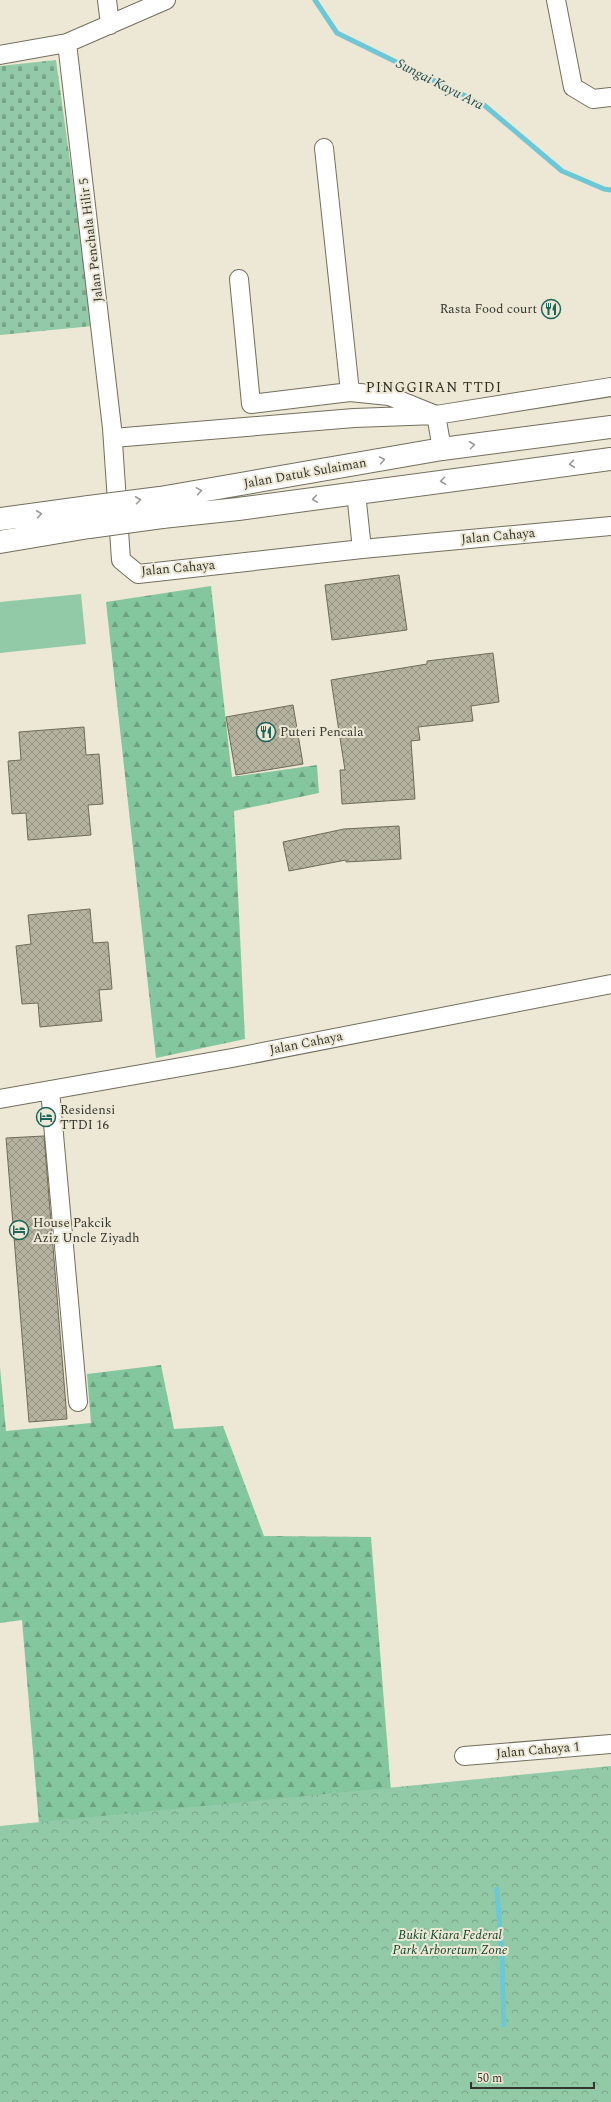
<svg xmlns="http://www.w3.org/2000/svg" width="611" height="2102" viewBox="0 0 611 2102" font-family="Spectral,serif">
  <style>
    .forest { fill: url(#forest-firs) }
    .cemetery { fill: url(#cemetery-stones) }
    .park { fill: url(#park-crowns) }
    .garden { fill: #92caa7 }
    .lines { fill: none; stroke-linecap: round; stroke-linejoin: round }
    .stream { stroke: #6cc7d6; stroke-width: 5 }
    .building { fill: url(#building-cross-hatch); stroke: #6f6b5a }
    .minor-casing { stroke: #736f5e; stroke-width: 20 }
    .secondary-casing { stroke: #736f5e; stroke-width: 24 }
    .minor { stroke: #fff; stroke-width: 18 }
    .secondary { stroke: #fff; stroke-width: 22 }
    .secondary-bridge-casing { stroke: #736f5e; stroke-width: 24; stroke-linecap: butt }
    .secondary-bridge { stroke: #fff; stroke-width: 22 }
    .oneway { stroke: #9a9a96 }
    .labels { text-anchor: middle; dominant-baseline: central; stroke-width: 4; stroke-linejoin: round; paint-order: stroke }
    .street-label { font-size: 13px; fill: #36352d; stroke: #ece8d5 }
    .poi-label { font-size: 13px; fill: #36352d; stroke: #ece8d5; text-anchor: start }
    .park-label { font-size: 13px; font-style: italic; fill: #13462c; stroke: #ece8d5 }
    .water-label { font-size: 14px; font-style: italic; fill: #224c52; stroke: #ece8d5 }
    .neighbourhood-label { font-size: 14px; letter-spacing: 1px; fill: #2f2c1d; stroke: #ece8d5 }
  </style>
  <defs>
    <pattern id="forest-firs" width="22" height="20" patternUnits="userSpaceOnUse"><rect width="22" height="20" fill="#84c69e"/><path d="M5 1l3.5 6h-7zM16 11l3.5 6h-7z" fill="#6da281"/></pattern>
    <pattern id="cemetery-stones" width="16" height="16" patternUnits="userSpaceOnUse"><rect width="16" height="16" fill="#92caa7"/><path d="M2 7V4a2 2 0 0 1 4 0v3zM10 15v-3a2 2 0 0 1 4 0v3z" fill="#78a588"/></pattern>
    <pattern id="park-crowns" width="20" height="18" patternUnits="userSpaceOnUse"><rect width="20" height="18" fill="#92caa7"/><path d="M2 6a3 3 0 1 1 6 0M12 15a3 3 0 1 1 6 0" fill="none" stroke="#78a588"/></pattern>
    <pattern id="building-cross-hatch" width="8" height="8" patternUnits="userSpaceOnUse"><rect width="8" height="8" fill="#b6b2a0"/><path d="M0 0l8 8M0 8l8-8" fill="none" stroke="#959283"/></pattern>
  </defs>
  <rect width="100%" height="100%" fill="#ece8d5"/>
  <path class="forest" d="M211,586L232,777L317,765L319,793L234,811L245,1039L156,1058L106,602Z
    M161,1365L174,1429L223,1426L264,1536L371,1537L391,1791L611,2102H0L39,1824L22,1620L0,1623V1367L6,1431L91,1423L87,1374Z"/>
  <path class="cemetery" d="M56,60L93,326L0,335V66Z"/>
  <path class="park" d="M611,1766V2102H0V1826Z"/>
  <path class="garden" d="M81,594L86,644L0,653V602Z"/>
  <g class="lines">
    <path class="stream" d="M315,0L337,33L484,105L562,171L604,189L611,190
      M497,1889L502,1959L504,2025"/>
  </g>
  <path class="building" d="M399,575L407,630L332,640L325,585Z
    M493,653L499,702L471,706L473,721L418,727L420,740L411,741L415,799L342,804L340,770H345L331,680L427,664V661Z
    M293,705L303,764L236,775L226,717Z
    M84,727L86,755L99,754L103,804L88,805L91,835L28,840L26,813L12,814L8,761L21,760L19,732Z
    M399,826L401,859L346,862V860L289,871L283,842L344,829Z
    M90,909L93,943L108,942L112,989L99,990L102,1021L40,1027L38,1003L22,1004L16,946L31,944L28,915Z
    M44,1136L67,1419L29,1422L6,1138Z"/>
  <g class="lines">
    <defs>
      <path id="minor" d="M107,0L110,25
        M556,0L573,87L593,99L611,97
        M67,43L112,428L121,560L138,574L362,549L611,526
        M0,55L67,43L166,0
        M324,148L350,392L389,396L436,415L442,449
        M239,279L251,404L350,392
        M113,438L354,418L436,415L611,387
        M356,493L362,549
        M50,1090L78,1402
        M0,1099L232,1058L611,984
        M464,1756L611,1744"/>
      <path id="secondary" d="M160,498L442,449L611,427
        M162,517L238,509L611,459
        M0,519L89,507
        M0,542L89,527"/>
    </defs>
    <use href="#minor" class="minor-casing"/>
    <use href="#secondary" class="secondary-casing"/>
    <use href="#minor" class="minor"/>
    <use href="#secondary" class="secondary"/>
    <defs>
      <path id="secondary-bridge" d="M89,507L160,498
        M89,527L162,517"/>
    </defs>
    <use href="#secondary-bridge" class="secondary-bridge-casing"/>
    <use href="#secondary-bridge" class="secondary-bridge"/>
  </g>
  <defs><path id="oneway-chevron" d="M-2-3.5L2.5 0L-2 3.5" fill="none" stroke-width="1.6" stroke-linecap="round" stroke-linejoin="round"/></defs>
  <g class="oneway">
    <use href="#oneway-chevron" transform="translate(472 445) rotate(-7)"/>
    <use href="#oneway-chevron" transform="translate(382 460) rotate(-10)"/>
    <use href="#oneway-chevron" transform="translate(572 464) rotate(173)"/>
    <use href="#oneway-chevron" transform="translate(443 481) rotate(173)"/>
    <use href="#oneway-chevron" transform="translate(199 491) rotate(-10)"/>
    <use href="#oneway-chevron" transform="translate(315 499) rotate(172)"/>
    <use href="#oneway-chevron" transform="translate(138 500) rotate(-7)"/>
    <use href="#oneway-chevron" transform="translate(39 514) rotate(-8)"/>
  </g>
  <defs>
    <symbol id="restaurant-ring" viewBox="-11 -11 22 22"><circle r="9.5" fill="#ece8d5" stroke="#1d6458" stroke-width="1.5"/><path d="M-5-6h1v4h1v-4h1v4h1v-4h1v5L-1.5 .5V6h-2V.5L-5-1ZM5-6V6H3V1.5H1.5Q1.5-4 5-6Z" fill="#1d6458"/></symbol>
    <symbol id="hotel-ring" viewBox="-11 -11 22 22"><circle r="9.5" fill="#ece8d5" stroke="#1d6458" stroke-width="1.5"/><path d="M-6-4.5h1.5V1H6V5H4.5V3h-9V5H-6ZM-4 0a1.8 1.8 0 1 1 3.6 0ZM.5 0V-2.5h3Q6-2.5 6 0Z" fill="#1d6458"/></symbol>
  </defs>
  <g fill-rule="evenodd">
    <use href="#restaurant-ring" x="540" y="298" width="22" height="22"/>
    <use href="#restaurant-ring" x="255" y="721" width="22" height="22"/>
    <use href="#hotel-ring" x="35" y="1106" width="22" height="22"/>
    <use href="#hotel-ring" x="8" y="1219" width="22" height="22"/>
  </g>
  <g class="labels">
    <g class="street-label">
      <text transform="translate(91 240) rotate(-97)">Jalan Penchala Hilir 5</text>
      <text transform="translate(305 473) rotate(-10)">Jalan Datuk Sulaiman</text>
      <text transform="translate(498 536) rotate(-5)">Jalan Cahaya</text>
      <text transform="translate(178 568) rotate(-5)">Jalan Cahaya</text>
      <text transform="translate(306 1043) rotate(-11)">Jalan Cahaya</text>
      <text transform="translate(538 1750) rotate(-5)">Jalan Cahaya 1</text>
    </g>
    <g class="poi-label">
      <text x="537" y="309" text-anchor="end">Rasta Food court</text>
      <text x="280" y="732">Puteri Pencala</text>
      <text x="60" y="1110">Residensi<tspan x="60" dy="15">TTDI 16</tspan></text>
      <text x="33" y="1223">House Pakcik<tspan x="33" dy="15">Aziz Uncle Ziyadh</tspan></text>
    </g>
    <g class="park-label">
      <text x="450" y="1935">Bukit Kiara Federal<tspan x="450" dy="15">Park Arboretum Zone</tspan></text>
    </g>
    <g class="water-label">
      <text transform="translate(440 84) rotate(27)">Sungai Kayu Ara</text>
    </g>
    <g class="neighbourhood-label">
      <text x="434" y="387">PINGGIRAN TTDI</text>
    </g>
  </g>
  <path d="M471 2082v6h123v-6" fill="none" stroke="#36352d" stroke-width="2"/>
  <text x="477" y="2082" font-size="12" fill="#36352d" stroke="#ece8d5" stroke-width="3" paint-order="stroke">50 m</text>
</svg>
